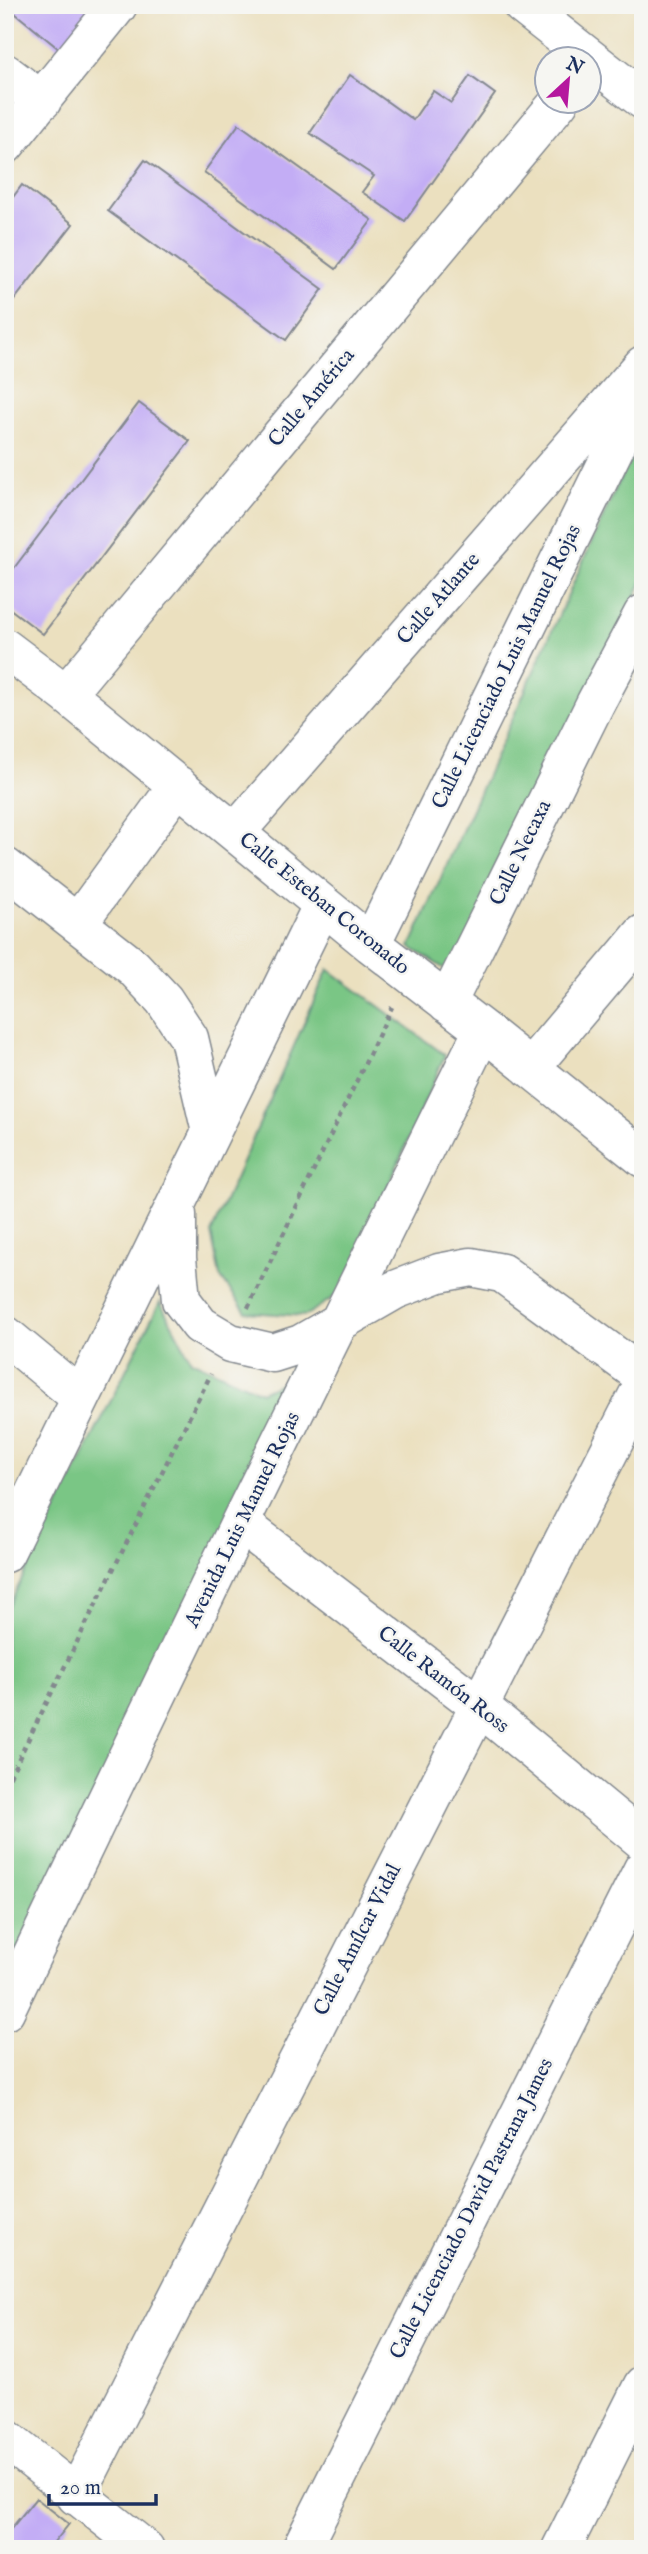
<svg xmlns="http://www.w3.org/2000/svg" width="648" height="2554" viewBox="0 0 648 2554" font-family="'IM FELL English',serif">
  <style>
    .green { fill: #7ac685; stroke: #4a7a72; stroke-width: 2 }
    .building { fill: #c3adf5 }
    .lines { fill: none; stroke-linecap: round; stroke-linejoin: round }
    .minor-casing { stroke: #83888e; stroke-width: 41 }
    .path { stroke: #83888e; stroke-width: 4.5; stroke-dasharray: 5 5; stroke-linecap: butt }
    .minor { stroke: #fff; stroke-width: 38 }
    .labels { text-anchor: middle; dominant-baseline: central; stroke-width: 5; stroke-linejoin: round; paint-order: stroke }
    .street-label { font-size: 21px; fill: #1b2f5e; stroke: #f6f6f2 }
  </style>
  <rect width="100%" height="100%" fill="#f6f6f2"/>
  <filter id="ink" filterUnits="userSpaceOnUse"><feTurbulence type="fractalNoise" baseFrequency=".0143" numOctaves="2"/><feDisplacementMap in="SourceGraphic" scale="14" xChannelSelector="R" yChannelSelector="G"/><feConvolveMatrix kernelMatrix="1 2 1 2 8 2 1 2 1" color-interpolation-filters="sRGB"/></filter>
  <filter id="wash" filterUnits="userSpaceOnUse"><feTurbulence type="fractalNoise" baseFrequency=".00686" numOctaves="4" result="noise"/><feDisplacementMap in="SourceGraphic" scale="28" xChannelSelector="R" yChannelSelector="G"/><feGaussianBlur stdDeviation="1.57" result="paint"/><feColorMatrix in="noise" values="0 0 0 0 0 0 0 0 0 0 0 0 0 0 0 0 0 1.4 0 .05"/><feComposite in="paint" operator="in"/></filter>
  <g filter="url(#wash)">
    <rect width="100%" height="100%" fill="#ebe0bf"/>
    <path class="green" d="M643,428V581L453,974L410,947Z
      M328,969L445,1055L343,1291L305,1316L246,1312L220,1276L211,1233Z
      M160,1302L191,1360L261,1392L302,1373L5,1977V1613Z"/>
    <g id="blocks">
      <path class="building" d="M5,5H93L59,49Z
        M350,75L413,120L433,91L451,103L470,76L495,94L405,221L362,192L374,176L310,133Z
        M239,124L372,220L336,269L204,172Z
        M145,160L323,289L286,340L108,211Z
        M22,185L73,224L5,312V208Z
        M139,403L190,441L43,634L5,605V580Z
        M36,2498L69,2524L49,2549H5V2536Z"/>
    </g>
  </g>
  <g filter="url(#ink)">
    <use href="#blocks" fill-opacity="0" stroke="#83888e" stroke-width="2"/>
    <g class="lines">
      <defs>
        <path id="minor" d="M522,5L643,100
          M5,73L42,101
          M5,145L118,5
          M5,648L66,694L371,944L483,1030L643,1158
          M66,694L559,102
          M236,832L643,365
          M5,867L133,967L164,1000L189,1038L211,1132
          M78,923L178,785
          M371,944L643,390
          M447,1003L595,704L643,614
          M530,1068L643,934
          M177,1214V1258L181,1300L200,1325L230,1343L273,1353L301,1344L395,1290L439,1273L471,1267L502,1273L643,1376
          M5,1335L81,1398
          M240,1523L478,1705L643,1841
          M5,1553L322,906
          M5,2011L240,1523L483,1030
          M5,2438L145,2549
          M76,2496L643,1385
          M301,2549L643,1869
          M561,2549L643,2385"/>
      </defs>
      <use href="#minor" class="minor-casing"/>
      <path class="path" d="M248,1308L392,1007
        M5,1786L211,1374"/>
      <use href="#minor" class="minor"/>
    </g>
  </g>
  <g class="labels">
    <g class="street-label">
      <text transform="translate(312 398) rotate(-50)">Calle América</text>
      <text transform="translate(439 599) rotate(-49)">Calle Atlante</text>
      <text transform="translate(507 667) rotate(-64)">Calle Licenciado Luis Manuel Rojas</text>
      <text transform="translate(521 853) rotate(-64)">Calle Necaxa</text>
      <text transform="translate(324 904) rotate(39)">Calle Esteban Coronado</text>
      <text transform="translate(243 1520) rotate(-64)">Avenida Luis Manuel Rojas</text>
      <text transform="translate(443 1680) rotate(38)">Calle Ramón Ross</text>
      <text transform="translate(358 1940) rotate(-63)">Calle Amílcar Vidal</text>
      <text transform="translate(472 2209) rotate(-63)">Calle Licenciado David Pastrana James</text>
    </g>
  </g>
  <rect width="648" height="2554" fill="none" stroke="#f6f6f2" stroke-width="28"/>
  <g transform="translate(568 80) rotate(26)"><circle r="33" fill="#f6f6f2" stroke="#9ea6b7" stroke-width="2"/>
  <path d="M0-5L12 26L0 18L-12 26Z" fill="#b5179e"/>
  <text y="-10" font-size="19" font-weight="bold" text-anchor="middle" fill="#1b2f5e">N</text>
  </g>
  <path d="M49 2494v10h107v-10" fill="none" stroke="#1b2f5e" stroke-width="3.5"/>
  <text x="60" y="2494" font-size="21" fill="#1b2f5e" stroke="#f6f6f2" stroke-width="5" paint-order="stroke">20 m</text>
</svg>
